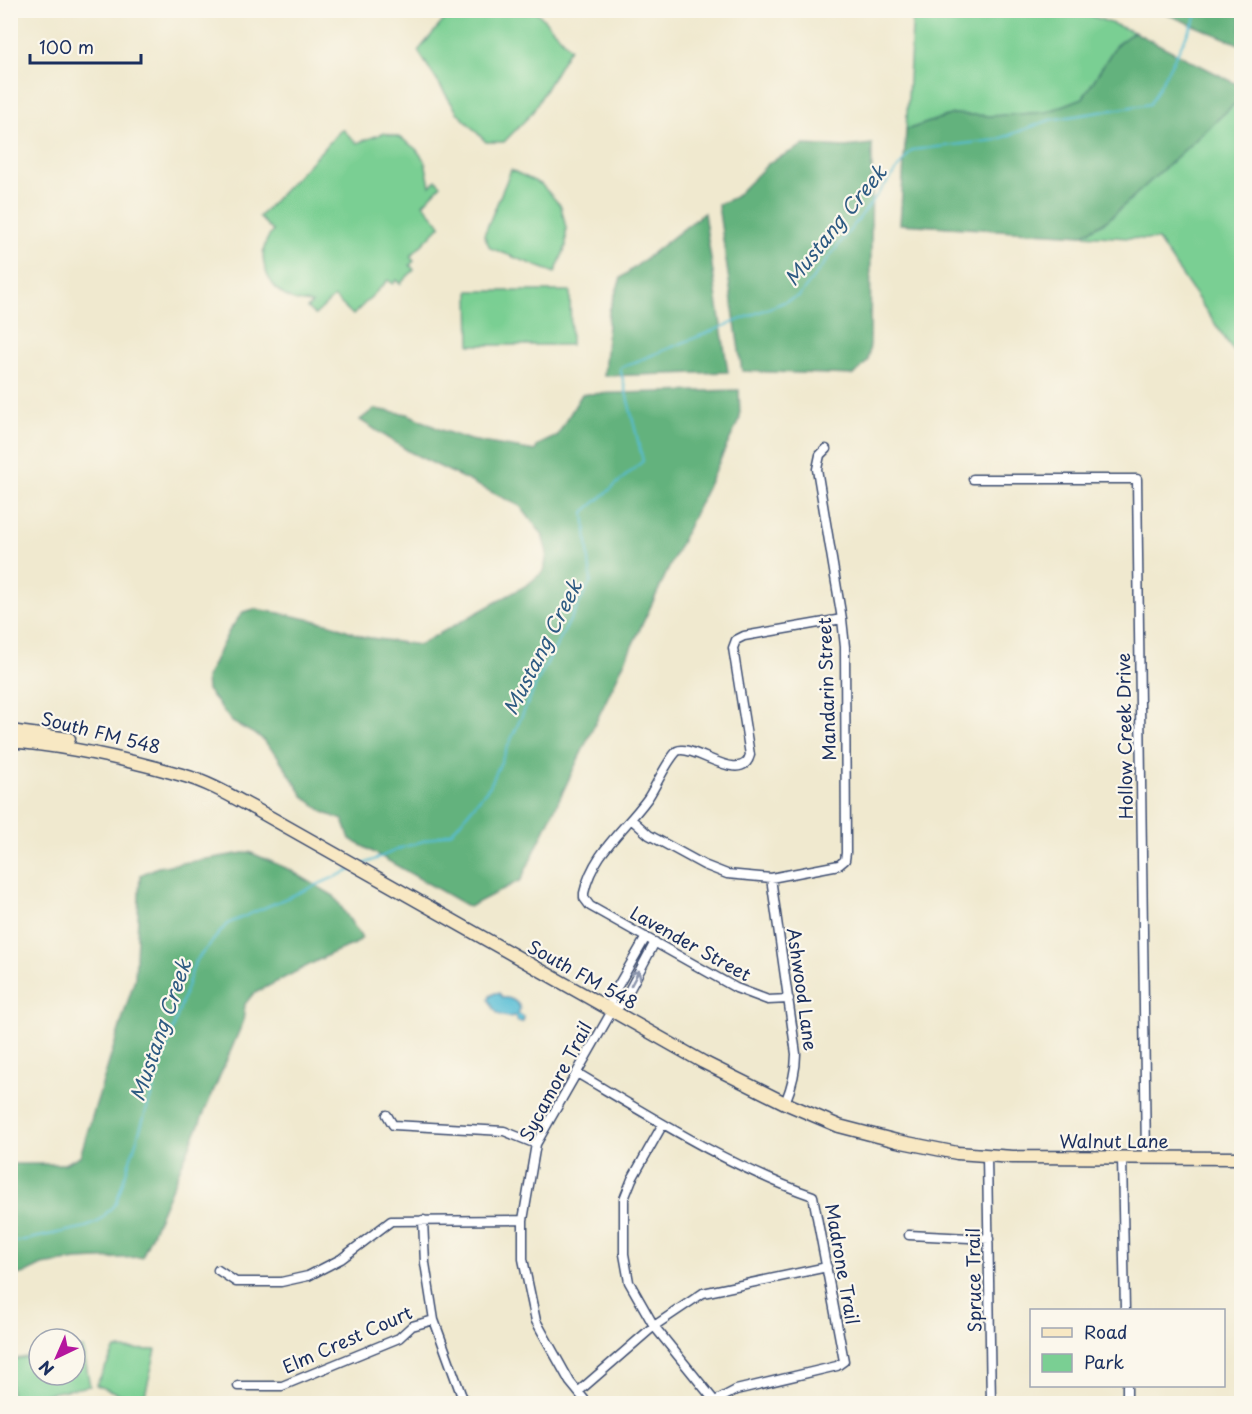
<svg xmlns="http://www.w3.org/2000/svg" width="1252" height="1414" viewBox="0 0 1252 1414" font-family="'Playpen Sans',sans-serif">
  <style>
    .green { fill: #7acf93; stroke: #4a7f78; stroke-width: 1.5 }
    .forest { fill: #63b27d; stroke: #3f706e; stroke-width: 1.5 }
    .water { fill: #57bdd5; stroke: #39769a; stroke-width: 1.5 }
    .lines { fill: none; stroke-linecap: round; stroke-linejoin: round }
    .stream { stroke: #57bdd5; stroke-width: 2 }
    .minor-casing { stroke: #3b4b6f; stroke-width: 11 }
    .secondary-casing { stroke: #3b4b6f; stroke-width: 15 }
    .minor { stroke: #fff; stroke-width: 8 }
    .secondary { stroke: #f8e8c3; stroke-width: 12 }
    .oneway { stroke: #8d97ae }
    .labels { text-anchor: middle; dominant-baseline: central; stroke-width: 4.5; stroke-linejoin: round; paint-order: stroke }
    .street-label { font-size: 18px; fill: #1b2f5e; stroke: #fbf7ec }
    .water-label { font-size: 20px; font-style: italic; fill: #2d5a82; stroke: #fbf7ec }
  </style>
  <rect width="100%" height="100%" fill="#fbf7ec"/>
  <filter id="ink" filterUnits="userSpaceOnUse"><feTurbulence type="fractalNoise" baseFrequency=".0167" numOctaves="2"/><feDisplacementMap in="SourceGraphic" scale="12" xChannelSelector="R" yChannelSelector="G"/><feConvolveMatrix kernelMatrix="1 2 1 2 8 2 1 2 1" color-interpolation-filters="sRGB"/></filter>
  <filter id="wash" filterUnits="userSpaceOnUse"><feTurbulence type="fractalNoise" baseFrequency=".008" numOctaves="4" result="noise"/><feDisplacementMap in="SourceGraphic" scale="24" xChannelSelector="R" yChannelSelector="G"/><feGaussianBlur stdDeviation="1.35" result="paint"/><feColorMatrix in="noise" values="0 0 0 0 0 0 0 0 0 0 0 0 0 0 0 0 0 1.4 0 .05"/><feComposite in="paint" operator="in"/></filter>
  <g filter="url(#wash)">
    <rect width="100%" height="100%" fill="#f0e9cf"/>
    <path class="green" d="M455,11H534L538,13L570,48L532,113L504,142H486L457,112L418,51L449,14Z
      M913,11H1079L1134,32L1116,45L1083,98L1047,112L992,116L953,114L906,130Z
      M1241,98V362L1158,240L1082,235L1108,220Z
      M342,129L357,143L384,133L401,138L416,149L425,161L430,186L436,180L441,185L423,204L441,225L410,257L414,261L410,265L414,270L400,284L396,280L393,284L388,280L353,315L334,297L315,315L307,308L312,303C304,302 295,302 289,298C265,286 254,252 273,231L259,217Z
      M511,170L541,184L561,206L566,228V246L555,273L490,248L484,235Z
      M469,291H570L571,345H470Z
      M83,1348L90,1386L11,1400V1360L39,1355V1375H75V1349Z
      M115,1349L156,1350L143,1403L96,1385Z"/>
    <path class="forest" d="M1159,11H1241V45Z
      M1134,32L1241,86V98L1108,220L1082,235L900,224L906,130L953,114L992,116L1047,112L1083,98L1116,45Z
      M872,144L870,344L868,361L854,375L742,371L718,205L735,197L770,162L804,145L845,147Z
      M704,213L728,372L604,376L609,311L621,278Z
      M739,390L740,418L521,880L469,907L350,839L343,820L325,813L304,797L277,755L260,737L232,722L207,690L206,678L229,631L243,612L255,609L279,613L331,624L364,637L419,645L527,585L544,571L547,553L542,534L520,506L410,452L360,420L374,409L408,414L441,430L470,440L535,451L538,445L557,436L582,394Z
      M249,852L288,869L334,896L362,938L355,944L332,953L253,994L245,1004L243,1022L142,1257L77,1260L42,1265L26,1273L11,1276V1164H64L80,1156L135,978L140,875L158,867Z"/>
    <path class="water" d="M495,993H499L503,998C510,997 519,1002 520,1009L518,1013L524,1017L523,1022H518L515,1016C500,1019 495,1013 489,1000L490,996Z"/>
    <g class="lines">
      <path class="stream" d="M362,865L401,848L452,832L490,786L539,678L591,581L584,512L643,461L620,368L799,296L912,150L996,140L1050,120L1150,104L1200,10
        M10,1243L86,1227L98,1222L116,1203L195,962L227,924L351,870"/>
    </g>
  </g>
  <g filter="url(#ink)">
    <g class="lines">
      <defs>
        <path id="minor" d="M973,479H1137L1146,1158
          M631,819L649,835L704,865L727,874L771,878L839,865L845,860L846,853L845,647L842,619L817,469L820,455L826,449
          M771,878L796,1054C796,1072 792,1086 785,1103
          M789,999L768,1000L736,988L590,906L584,898V893C593,852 624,831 648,798C658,783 665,764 677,751C693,743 742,786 750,755L733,648L736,640L744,636L842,619
          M612,1011L611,998L646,937
          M577,1073C653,1118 730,1167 813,1196L844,1361L837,1366L736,1390L715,1401
          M387,1115L393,1125L504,1131L536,1144
          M663,1124L632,1179L624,1199V1254L629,1282L654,1326L717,1404
          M987,1156L991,1404
          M1122,1158L1125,1310
          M423,1220L425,1263L434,1320L461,1394L466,1404
          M909,1235L989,1239
          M218,1270L236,1282H281L308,1276L341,1259L391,1221L523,1220
          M238,1386H282L399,1338L412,1326L434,1320
          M1127,1386V1404
          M578,1392L654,1326L703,1293L827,1267
          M588,1404L570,1382L536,1321L523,1259V1220L536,1144L612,1011L622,1004L655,942"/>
        <path id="secondary" d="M10,731L69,739
          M10,741C69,746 126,759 182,775C208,782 233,797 257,810L703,1062L785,1103L839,1126L897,1141L957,1153L1013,1157L1242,1158"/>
      </defs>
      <use href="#minor" class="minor-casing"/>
      <use href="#secondary" class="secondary-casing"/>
      <use href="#minor" class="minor"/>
      <use href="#secondary" class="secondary"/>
    </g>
    <defs><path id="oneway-shaft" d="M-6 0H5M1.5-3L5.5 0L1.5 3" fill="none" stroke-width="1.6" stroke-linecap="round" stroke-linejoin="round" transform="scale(1.5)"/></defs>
    <use class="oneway" href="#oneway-shaft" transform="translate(635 978) rotate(-62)"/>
  </g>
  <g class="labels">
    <g class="street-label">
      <text transform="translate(826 689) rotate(-92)">Mandarin Street</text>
      <text transform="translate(101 732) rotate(14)">South FM 548</text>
      <text transform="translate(1124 736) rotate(-91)">Hollow Creek Drive</text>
      <text transform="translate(691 943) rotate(29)">Lavender Street</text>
      <text transform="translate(583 974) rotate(29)">South FM 548</text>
      <text transform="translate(803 989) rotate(82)">Ashwood Lane</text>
      <text transform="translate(555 1081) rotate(-62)">Sycamore Trail</text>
      <text x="1114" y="1140">Walnut Lane</text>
      <text transform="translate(843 1264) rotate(80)">Madrone Trail</text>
      <text transform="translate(973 1280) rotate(-91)">Spruce Trail</text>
      <text transform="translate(347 1339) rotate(-24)">Elm Crest Court</text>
    </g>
    <g class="water-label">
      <text transform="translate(835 225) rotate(-51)">Mustang Creek</text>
      <text transform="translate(542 647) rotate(-63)">Mustang Creek</text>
      <text transform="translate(160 1030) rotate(-71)">Mustang Creek</text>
    </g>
  </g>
  <rect width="1252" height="1414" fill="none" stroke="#fbf7ec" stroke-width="36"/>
  <rect x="1030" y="1309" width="195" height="78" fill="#fbf7ec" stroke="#a1a7b3" stroke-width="1.5"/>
  <rect x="1042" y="1328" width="30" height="9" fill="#f8e8c3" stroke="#a1a7b3" stroke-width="1.5"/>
  <text x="1084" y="1339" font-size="18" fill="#1b2f5e">Road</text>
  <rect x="1042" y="1354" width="30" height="18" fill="#7acf93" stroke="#a1a7b3" stroke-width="1.5"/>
  <text x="1084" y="1369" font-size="18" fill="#1b2f5e">Park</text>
  <g transform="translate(57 1357) rotate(224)"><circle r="28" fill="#fbf7ec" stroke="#a1a7b3" stroke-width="1.5"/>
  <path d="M0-4.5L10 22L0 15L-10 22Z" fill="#b5179e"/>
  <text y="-9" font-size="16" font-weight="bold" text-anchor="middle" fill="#1b2f5e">N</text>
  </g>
  <path d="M30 54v9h111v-9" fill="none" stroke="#1b2f5e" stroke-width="3"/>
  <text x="39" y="54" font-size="18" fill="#1b2f5e" stroke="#fbf7ec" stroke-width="4.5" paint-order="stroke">100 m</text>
</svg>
